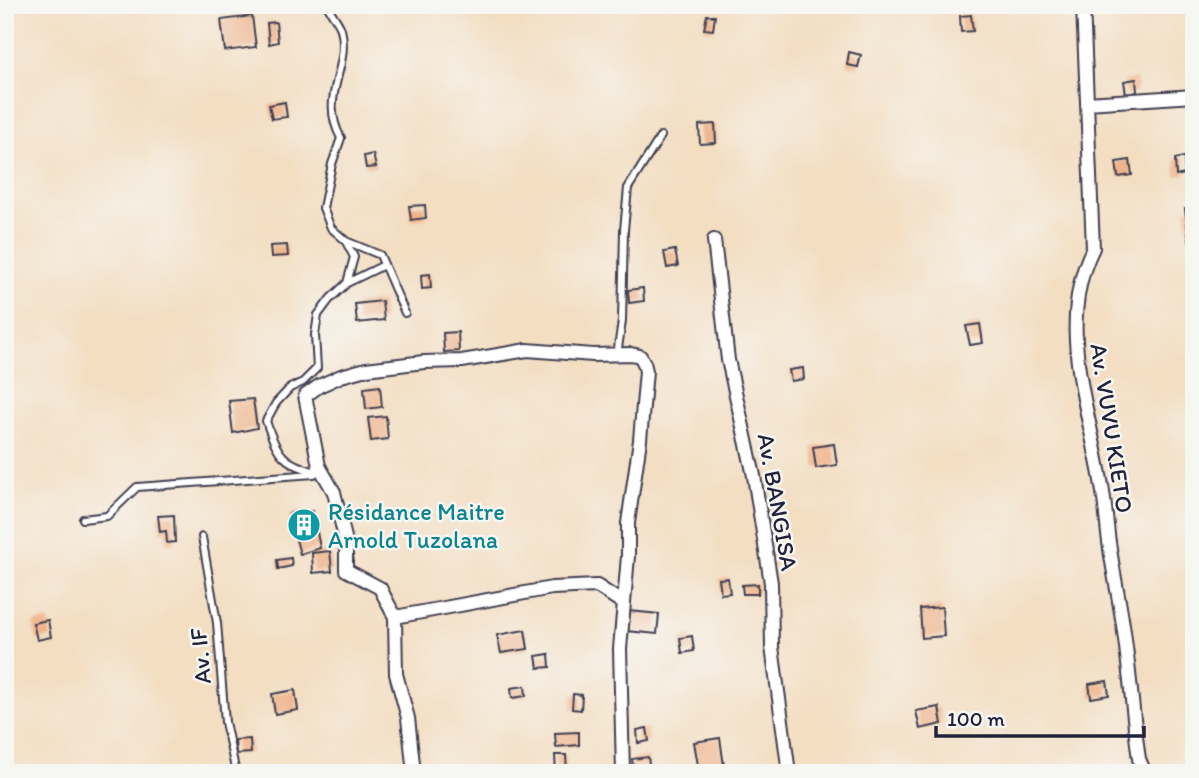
<svg xmlns="http://www.w3.org/2000/svg" width="1199" height="778" viewBox="0 0 1199 778" font-family="Itim,sans-serif">
  <style>
    .building { fill: #efb38a }
    .lines { fill: none; stroke-linecap: round; stroke-linejoin: round }
    .service-casing { stroke: #413e4f; stroke-width: 10 }
    .minor-casing { stroke: #413e4f; stroke-width: 16 }
    .service { stroke: #fff; stroke-width: 6 }
    .minor { stroke: #fff; stroke-width: 12 }
    .labels { text-anchor: middle; dominant-baseline: central; stroke-width: 5; stroke-linejoin: round; paint-order: stroke }
    .street-label { font-size: 24px; fill: #22223b; stroke: #f6f6f2 }
    .culture-label { font-size: 24px; fill: #0d838f; stroke: #f6f6f2; text-anchor: start }
  </style>
  <rect width="100%" height="100%" fill="#f6f6f2"/>
  <filter id="ink" filterUnits="userSpaceOnUse"><feTurbulence type="fractalNoise" baseFrequency=".0143" numOctaves="2"/><feDisplacementMap in="SourceGraphic" scale="14" xChannelSelector="R" yChannelSelector="G"/><feConvolveMatrix kernelMatrix="1 2 1 2 8 2 1 2 1" color-interpolation-filters="sRGB"/></filter>
  <filter id="wash" filterUnits="userSpaceOnUse"><feTurbulence type="fractalNoise" baseFrequency=".00686" numOctaves="4" result="noise"/><feDisplacementMap in="SourceGraphic" scale="28" xChannelSelector="R" yChannelSelector="G"/><feGaussianBlur stdDeviation="1.57" result="paint"/><feColorMatrix in="noise" values="0 0 0 0 0 0 0 0 0 0 0 0 0 0 0 0 0 1.4 0 .05"/><feComposite in="paint" operator="in"/></filter>
  <g filter="url(#wash)">
    <rect width="100%" height="100%" fill="#f3dec2"/>
    <g id="blocks">
      <path class="building" d="M707,15L715,16L713,30L704,29Z
        M971,15L973,31L961,32L960,16Z
        M252,16L256,47L225,51L221,20Z
        M276,22L278,42L269,44L267,23Z
        M849,52L861,55L858,67L847,65Z
        M1136,79L1137,92L1126,95L1124,81Z
        M285,102L287,117L272,119L269,105Z
        M715,124L716,143L700,144L699,125Z
        M373,154L376,167L366,168L364,156Z
        M1184,157L1185,174L1176,176L1175,159Z
        M1130,160L1132,175L1118,177L1116,162Z
        M425,205L426,218L411,220L409,206Z
        M1194,208V240H1189L1185,209Z
        M287,245L288,256L271,257L270,246Z
        M675,250L678,266L667,268L664,252Z
        M430,274L431,288L422,289L421,275Z
        M643,288L644,301L629,303L628,290Z
        M382,301L384,320L357,323L355,304Z
        M980,324L983,343L970,345L966,326Z
        M458,332L459,351L444,352L443,333Z
        M803,368L804,379L791,381L789,370Z
        M380,386L382,407L366,409L364,388Z
        M253,399L257,428L233,433L229,401Z
        M386,416L388,439L371,441L368,418Z
        M834,444L837,465L816,468L813,447Z
        M303,510L304,513L313,511L320,548L300,554L289,514Z
        M174,515L175,542L167,543L166,531L160,532L158,516Z
        M330,551L332,571L313,573L312,553Z
        M291,558L292,566L278,569L277,560Z
        M728,578L730,593L721,594L719,579Z
        M758,584V594H743L742,585Z
        M942,607L944,636L922,638L920,609Z
        M629,611L659,614L657,634L627,631Z
        M48,620L51,637L37,640L33,623Z
        M525,630L528,649L501,653L497,635Z
        M692,636L694,651L682,653L680,638Z
        M549,654L550,667L538,668L536,656Z
        M1107,681L1109,695L1091,698L1089,684Z
        M525,686L526,696L512,698L511,688Z
        M295,690L298,710L275,714L272,694Z
        M573,694L582,695L581,710L572,709Z
        M939,707L942,724L920,729L916,711Z
        M647,728L649,741L638,743L637,730Z
        M579,732V745L556,747L555,733Z
        M720,738L724,766L699,771L694,742Z
        M250,739L251,753L236,754L235,740Z
        M555,755H566L567,773H556Z
        M648,757L649,765L633,767L632,759Z"/>
    </g>
  </g>
  <g filter="url(#ink)">
    <use href="#blocks" fill-opacity="0" stroke="#413e4f" stroke-width="2"/>
    <g class="lines">
      <defs>
        <path id="service" d="M346,241L380,255L405,313
          M347,283L384,265
          M617,355L622,321L624,230L628,188L661,136
          M321,473C283,464 278,456 266,421L276,403L290,388L303,382L317,368L315,335L318,315L330,299L347,283L354,257L345,240L331,228L323,208L332,164L341,138C318,96 351,69 341,29C338,21 331,13 327,5
          M83,519L107,516L137,487L314,474
          M202,537L217,623L225,722L236,773"/>
        <path id="minor" d="M1083,5L1093,248C1053,328 1093,417 1104,499C1106,513 1107,528 1109,542C1113,572 1120,602 1124,632C1130,674 1133,717 1139,759L1145,773
          M1087,103L1194,96
          M714,240L728,360L754,476L771,583L772,647L789,773
          M395,617L552,588L597,586L623,603
          M414,773L408,718L396,674L395,617L380,588L346,570V542L334,492L319,466L305,396L319,386L341,376L366,369L424,362L462,361L527,350L593,355L631,354L640,356L644,363L646,371L640,440L628,523V556L620,649L623,773"/>
      </defs>
      <use href="#service" class="service-casing"/>
      <use href="#minor" class="minor-casing"/>
      <use href="#service" class="service"/>
      <use href="#minor" class="minor"/>
    </g>
  </g>
  <defs>
    <symbol id="building-disc" viewBox="-11 -11 22 22"><circle r="9.5" fill="#0f9aa8" stroke="#f6f6f2"/><path d="M-4-6H4V6H1V3H-1V6H-4ZM-2.5-4.3h1.7v1.8h-1.7ZM.8-4.3h1.7v1.8H.8ZM-2.5-1h1.7V.8h-1.7ZM.8-1h1.7V.8H.8Z" fill="#fff"/></symbol>
  </defs>
  <g fill-rule="evenodd">
    <use href="#building-disc" x="285" y="506" width="38" height="38"/>
  </g>
  <g class="labels">
    <g class="street-label">
      <text transform="translate(1112 428) rotate(81)">Av. VUVU KIETO</text>
      <text transform="translate(778 502) rotate(80)">Av. BANGISA</text>
      <text transform="translate(200 656) rotate(-95)">Av. IF</text>
    </g>
    <g class="culture-label">
      <text x="328" y="511">Résidance Maitre<tspan x="328" dy="28">Arnold Tuzolana</tspan></text>
    </g>
  </g>
  <rect width="1199" height="778" fill="none" stroke="#f6f6f2" stroke-width="28"/>
  <path d="M936 726v10h208v-10" fill="none" stroke="#22223b" stroke-width="3.5"/>
  <text x="947" y="726" font-size="21" fill="#22223b" stroke="#f6f6f2" stroke-width="5" paint-order="stroke">100 m</text>
</svg>
